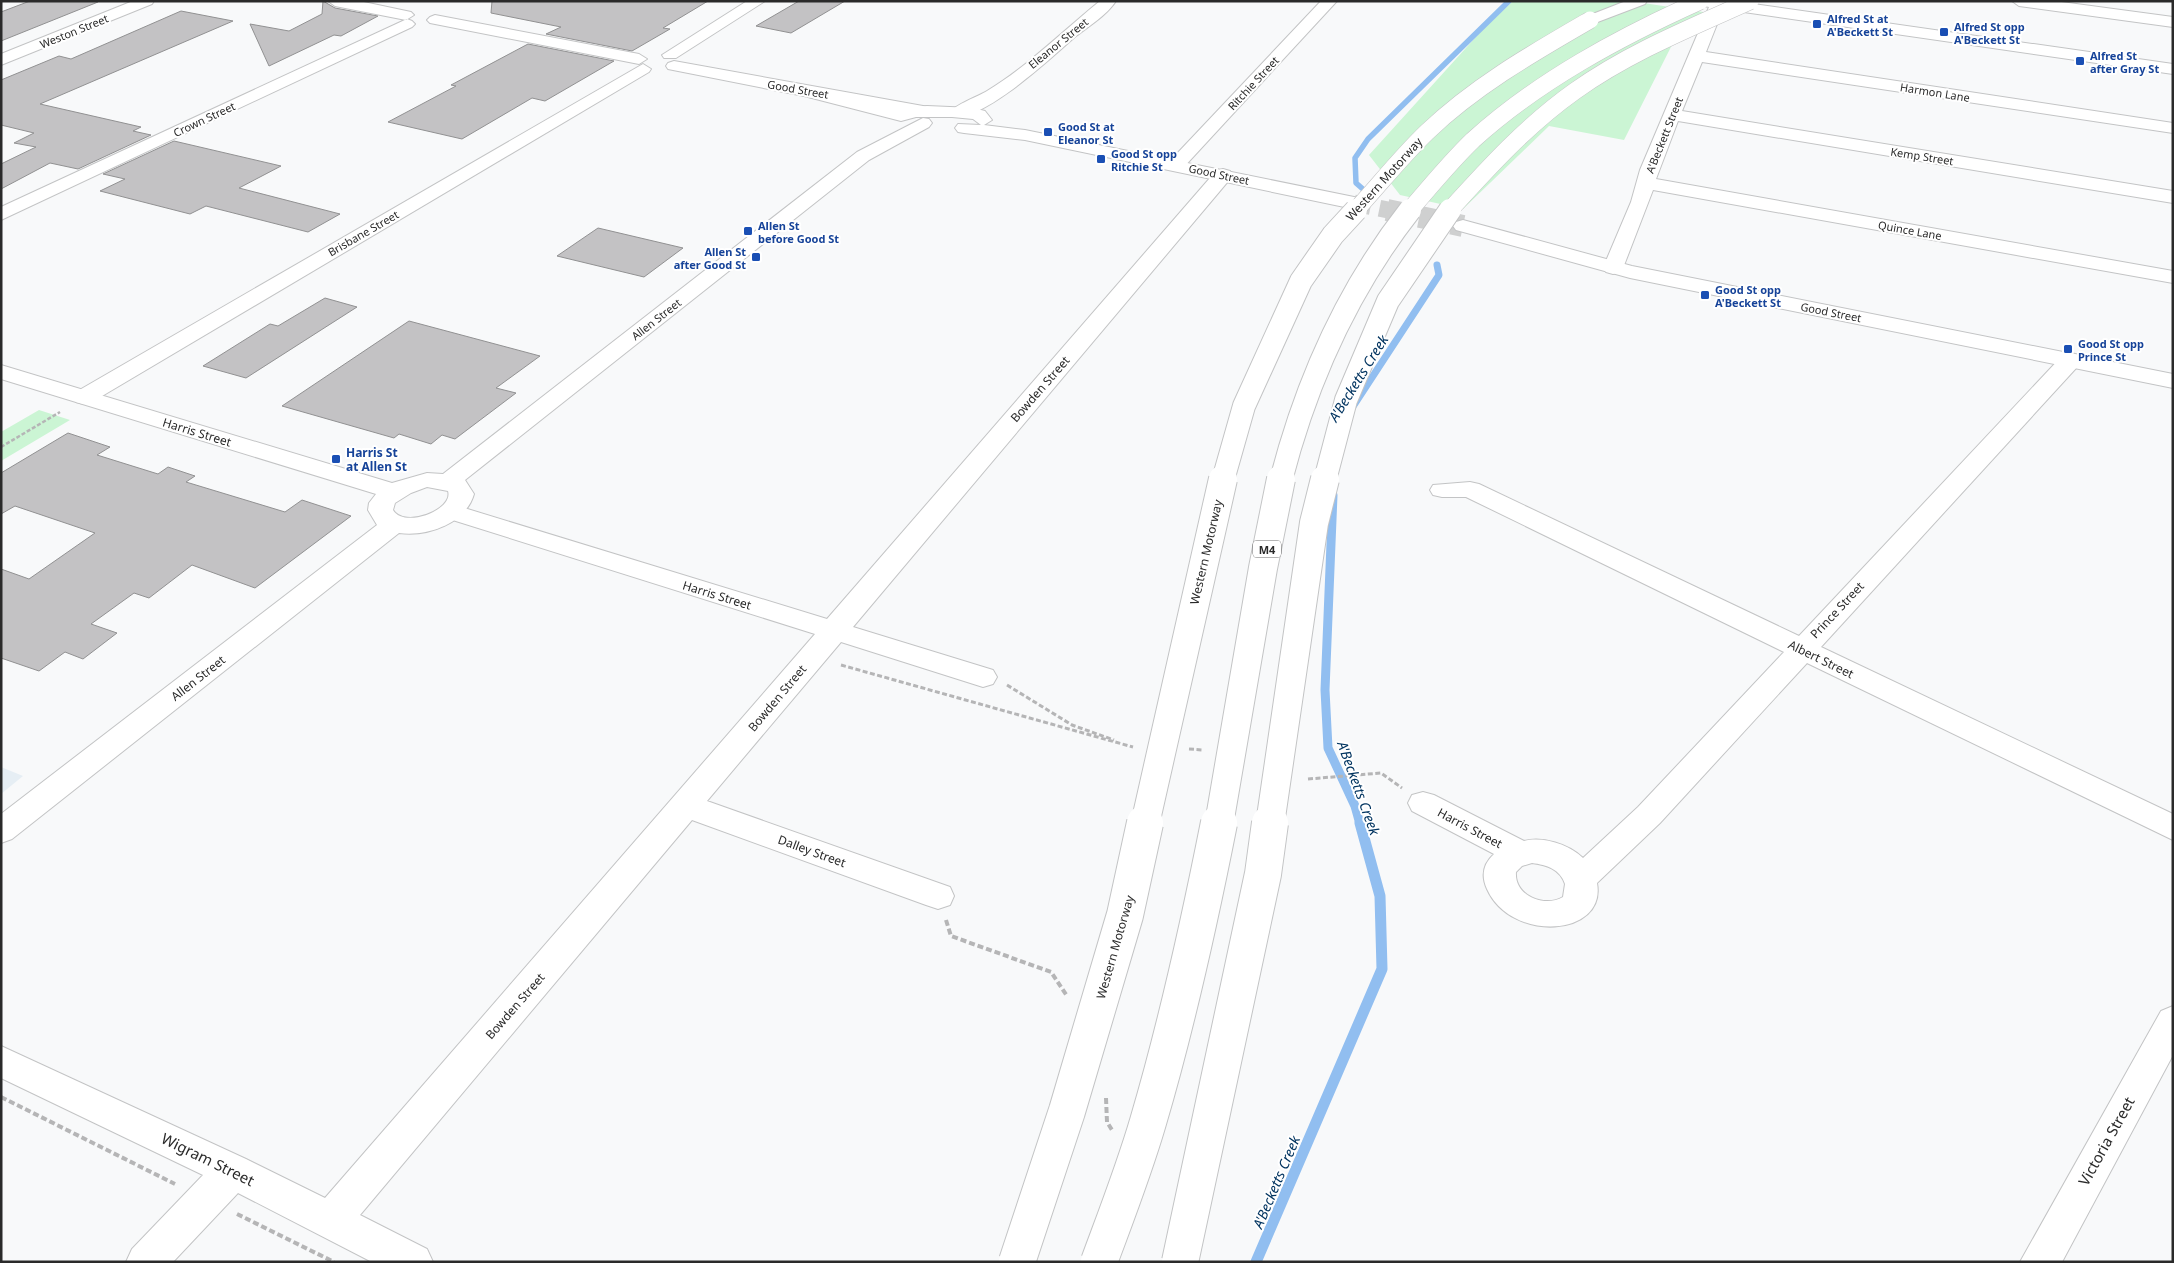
<svg xmlns="http://www.w3.org/2000/svg" width="2174" height="1263" viewBox="0 0 2174 1263" font-family="'Noto Sans',sans-serif">
  <style>
    .built { fill: #e6eef4 }
    .green { fill: #cbf5d4 }
    .lines { fill: none; stroke-linecap: round; stroke-linejoin: round }
    .stream-far3 { stroke: #91bef0; stroke-width: 5.5 }
    .stream-far2 { stroke: #91bef0; stroke-width: 7 }
    .stream-far1 { stroke: #91bef0; stroke-width: 9 }
    .stream { stroke: #91bef0; stroke-width: 11 }
    .building { fill: #c3c2c4; stroke: #919192 }
    .major-tunnel-far1 { stroke: #cfd0d0; stroke-width: 17; stroke-dasharray: 17 9; stroke-linecap: butt }
    .major-tunnel { stroke: #cfd0d0; stroke-width: 22; stroke-dasharray: 22 11; stroke-linecap: butt }
    .minor-casing { stroke: #c3c4c5; stroke-width: 2 }
    .major-casing { stroke: #c3c4c5; stroke-width: 2 }
    .highway-casing { stroke: #c3c4c5; stroke-width: 2 }
    .path-far2 { stroke: #b5b5b6; stroke-width: 2.5; stroke-dasharray: 4 2; stroke-linecap: butt }
    .path-far1 { stroke: #b5b5b6; stroke-width: 3; stroke-dasharray: 5 2.5; stroke-linecap: butt }
    .path { stroke: #b5b5b6; stroke-width: 4; stroke-dasharray: 6 3; stroke-linecap: butt }
    .minor { fill: #fff; fill-rule: evenodd }
    .major { fill: #fff; fill-rule: evenodd }
    .highway { fill: #fff; fill-rule: evenodd }
    .highway-bridge-far3-casing { stroke: #c3c4c5; stroke-width: 18; stroke-linecap: butt }
    .highway-bridge-far2-casing { stroke: #c3c4c5; stroke-width: 24; stroke-linecap: butt }
    .highway-bridge-far1-casing { stroke: #c3c4c5; stroke-width: 30; stroke-linecap: butt }
    .highway-bridge-casing { stroke: #c3c4c5; stroke-width: 38; stroke-linecap: butt }
    .highway-bridge-far3 { stroke: #fff; stroke-width: 17 }
    .highway-bridge-far2 { stroke: #fff; stroke-width: 22 }
    .highway-bridge-far1 { stroke: #fff; stroke-width: 28 }
    .highway-bridge { stroke: #fff; stroke-width: 36 }
    .transit-dot { fill: #1a4fb4; stroke: #fff; stroke-width: 2 }
    .labels { text-anchor: middle; dominant-baseline: central; stroke-width: 4; stroke-linejoin: round; paint-order: stroke }
    .far-transit-label { font-size: 11px; font-weight: bold; fill: #164399; stroke: #fff; text-anchor: start }
    .far-street-label { font-size: 11px; fill: #2a2a2a; stroke: #fff }
    .shield { fill: #fff; stroke: #6a6a6a; stroke-width: 1 }
    .shield-label { font-size: 11px; font-weight: bold; fill: #2a2a2a }
    .street-label { font-size: 12px; fill: #2a2a2a; stroke: #fff }
    .transit-label { font-size: 12px; font-weight: bold; fill: #164399; stroke: #fff; text-anchor: start }
    .water-label { font-size: 14px; font-style: italic; fill: #023460; stroke: #fff }
    .near-street-label { font-size: 15px; fill: #2a2a2a; stroke: #fff }
  </style>
  <rect width="100%" height="100%" fill="#f8f9fa"/>
  <path class="built" d="M1,767L23,776L1,794Z"/>
  <path class="green" d="M1513,1H1630L1710,13L1675,39L1624,140L1549,126L1463,209L1400,195L1369,155L1484,28Z
    M39,410L70,420L1,461V432Z"/>
  <g class="lines">
    <path class="stream-far3" d="M1364,190L1356,183L1355,158L1368,139L1509,1"/>
    <path class="stream-far2" d="M1352,408L1439,275L1437,265"/>
    <path class="stream-far1" d="M1333,495L1325,690L1328,748L1355,806L1360,824"/>
    <path class="stream" d="M1256,1262L1382,969L1380,896L1360,823"/>
  </g>
  <path class="building" d="M30,1H98V2L1,41V12Z
    M323,1L335,8L378,16L341,36L334,35L269,66L250,24L289,31L322,14Z
    M492,1H708L663,28L670,29L632,51L546,34L561,27L491,13Z
    M799,1H845L791,33L756,26Z
    M181,11L233,21L40,104L141,127L133,131L151,135L78,169L50,163L1,189V164L36,147L14,143L34,133L1,125V80L59,56L71,59Z
    M528,44L614,61L545,101L532,98L462,139L388,122L456,86L451,85Z
    M174,141L281,166L239,188L340,214L308,232L206,206L190,214L100,191L125,179L103,174Z
    M598,228L683,248L644,277L557,256Z
    M325,298L357,307L246,378L203,366L270,324L278,326Z
    M409,321L540,356L496,388L516,393L455,439L442,435L431,444L399,434L394,438L282,406Z
    M68,433L110,447L97,455L158,474L168,467L195,476L186,482L285,512L302,500L351,516L255,588L192,565L149,598L134,593L91,624L117,633L83,659L65,652L39,671L1,658V569L29,579L95,533L15,506L1,514V473Z"/>
  <g class="lines">
    <path class="major-tunnel-far1" d="M1354,203L1393,211"/>
    <path class="major-tunnel" d="M1387,210L1463,226"/>
    <defs>
      <path id="minor" d="M133,1H154L152,4L1,65V54Z
        M328,1H359L411,12L414,15L406,20L335,6Z
        M747,1H765L676,58H664L662,55Z
        M1100,1H1116C1107,15 1089,26 1076,36C1053,56 982,123 953,116L950,112C955,105 979,96 987,91C1027,67 1063,31 1100,1Z
        M1321,1H1337L1182,169H1170L1167,165L1170,161Z
        M1692,1H1732L2173,64V74L1723,9L1706,52L2173,123V133L1702,62L1682,111L2173,191V203L1678,121L1656,179L2173,271V283L1653,190L1623,268L1620,272L1613,274L1606,272L1603,268L1631,202L1640,170L1709,7L1694,4Z
        M2012,1H2054L2173,17V27L2019,6Z
        M435,15L639,54L647,59L639,64L430,23L427,20L430,17Z
        M407,19L412,21L415,24L412,27L1,220V207Z
        M674,61L923,106L929,107L932,111L929,115L923,116L814,98L668,69L666,66L668,63Z
        M643,64L651,69L649,72L92,402L84,404L76,402L73,397L76,392Z
        M1223,169L1230,171L1232,175L1230,179L853,627L993,670L997,677L993,684L983,687L841,642L707,801L950,887L954,896L950,905L938,909L926,905L692,820L360,1215L427,1249L433,1262H372L238,1193L173,1262H126L132,1249L203,1175L1,1078V1046L246,1159L325,1198L815,634L443,517L439,512L443,507L452,504L461,507L827,619L1216,171Z
        M2071,353L2079,355L2082,360L2079,365L1821,647L2173,814V840L1807,663L1660,823L1597,883C1607,937 1511,943 1487,889C1481,876 1483,864 1494,854L1412,811L1408,803L1412,795L1423,792L1434,795L1524,841C1542,836 1569,844 1583,858L1638,807L1784,652L1466,497H1442L1433,495L1430,490L1433,485L1470,482L1479,484L1799,636L2063,355ZM1532,863C1547,865 1560,869 1565,884L1563,897C1545,908 1514,896 1516,872L1522,866Z
        M2173,1006V1055L2062,1262H2020L2161,1011Z"/>
      <path id="major" d="M814,88L899,110L927,106L973,108L985,111L992,120L984,125L1025,130L1354,197L1361,199L1364,203L1361,207L1354,209L1025,140L964,133L958,132L955,128L958,124L981,125L973,119L952,117H916L901,121L808,97L806,93L808,89Z
        M923,118L929,119L932,123L929,127L869,160L465,480L474,494C466,523 428,537 399,533L12,839L1,843V814L377,525L368,510L369,503L376,494L1,379V365L392,483L427,473L443,474L857,152ZM427,487L448,491C454,510 404,529 393,510L395,503L411,493Z
        M1463,220L1632,266L2173,374V388L1630,278L1456,230L1453,226L1456,222Z"/>
      <path id="highway" d="M1626,1H1647L1645,4L1595,23L1590,25L1582,20L1585,17Z"/>
    </defs>
    <use href="#minor" class="minor-casing"/>
    <use href="#major" class="major-casing"/>
    <use href="#highway" class="highway-casing"/>
    <path class="path-far2" d="M1,447L60,412"/>
    <path class="path-far1" d="M841,665L1133,747
      M1007,685L1072,725L1114,740
      M1189,749L1203,750
      M1308,779L1381,773L1402,788"/>
    <path class="path" d="M946,920L951,936L1051,972L1067,996
      M1,1097L175,1184
      M1106,1098L1107,1122L1112,1130
      M237,1214L334,1262"/>
    <use href="#minor" class="minor"/>
    <use href="#major" class="major"/>
    <use href="#highway" class="highway"/>
    <defs>
      <path id="highway-bridge-far3" d="M1355,211C1379,185 1401,157 1427,132C1475,86 1533,53 1590,20
        M1409,211C1430,187 1450,162 1473,140C1538,81 1620,37 1700,1
        M1449,211C1488,168 1527,125 1575,91C1628,53 1690,28 1750,1"/>
      <path id="highway-bridge-far2" d="M1223,480L1244,406L1301,281L1333,235L1356,210
        M1281,480C1306,383 1348,289 1410,210
        M1325,480L1346,400L1388,301L1450,210"/>
      <path id="highway-bridge-far1" d="M1145,824L1223,479
        M1219,824L1263,568L1281,479
        M1270,824L1314,523L1325,479"/>
      <path id="highway-bridge" d="M1017,1262L1067,1111L1125,915L1145,823
        M1099,1262C1116,1216 1134,1170 1148,1122C1177,1024 1199,924 1219,823
        M1180,1262L1263,874L1270,823"/>
    </defs>
    <use href="#highway-bridge-far3" class="highway-bridge-far3-casing"/>
    <use href="#highway-bridge-far2" class="highway-bridge-far2-casing"/>
    <use href="#highway-bridge-far1" class="highway-bridge-far1-casing"/>
    <use href="#highway-bridge" class="highway-bridge-casing"/>
    <use href="#highway-bridge-far3" class="highway-bridge-far3"/>
    <use href="#highway-bridge-far2" class="highway-bridge-far2"/>
    <use href="#highway-bridge-far1" class="highway-bridge-far1"/>
    <use href="#highway-bridge" class="highway-bridge"/>
  </g>
  <g class="transit-dot">
    <rect x="1812" y="19" width="10" height="10" rx="2.5"/>
    <rect x="1939" y="27" width="10" height="10" rx="2.5"/>
    <rect x="2075" y="56" width="10" height="10" rx="2.5"/>
    <rect x="1043" y="127" width="10" height="10" rx="2.5"/>
    <rect x="1096" y="154" width="10" height="10" rx="2.5"/>
    <rect x="743" y="226" width="10" height="10" rx="2.5"/>
    <rect x="751" y="252" width="10" height="10" rx="2.5"/>
    <rect x="1700" y="290" width="10" height="10" rx="2.5"/>
    <rect x="2063" y="344" width="10" height="10" rx="2.5"/>
    <rect x="331" y="454" width="10" height="10" rx="2.5"/>
  </g>
  <g class="labels">
    <g class="far-transit-label">
      <text x="1827" y="18">Alfred St at<tspan x="1827" dy="13">A'Beckett St</tspan></text>
      <text x="1954" y="26">Alfred St opp<tspan x="1954" dy="13">A'Beckett St</tspan></text>
      <text x="2090" y="55">Alfred St<tspan x="2090" dy="13">after Gray St</tspan></text>
      <text x="1058" y="126">Good St at<tspan x="1058" dy="13">Eleanor St</tspan></text>
      <text x="1111" y="153">Good St opp<tspan x="1111" dy="13">Ritchie St</tspan></text>
      <text x="758" y="225">Allen St<tspan x="758" dy="13">before Good St</tspan></text>
      <text x="746" y="251" text-anchor="end">Allen St<tspan x="746" dy="13">after Good St</tspan></text>
      <text x="1715" y="289">Good St opp<tspan x="1715" dy="13">A'Beckett St</tspan></text>
      <text x="2078" y="343">Good St opp<tspan x="2078" dy="13">Prince St</tspan></text>
    </g>
    <g class="far-street-label">
      <text transform="translate(74 31) rotate(-22)">Weston Street</text>
      <text transform="translate(1058 43) rotate(-39)">Eleanor Street</text>
      <text transform="translate(1253 83) rotate(-47)">Ritchie Street</text>
      <text transform="translate(798 89) rotate(10)">Good Street</text>
      <text transform="translate(1935 92) rotate(9)">Harmon Lane</text>
      <text transform="translate(204 119) rotate(-25)">Crown Street</text>
      <text transform="translate(1664 135) rotate(-68)">A'Beckett Street</text>
      <text transform="translate(1922 156) rotate(9)">Kemp Street</text>
      <text transform="translate(1219 174) rotate(12)">Good Street</text>
      <text transform="translate(1910 230) rotate(10)">Quince Lane</text>
      <text transform="translate(363 233) rotate(-30)">Brisbane Street</text>
      <text transform="translate(1831 312) rotate(11)">Good Street</text>
      <text transform="translate(656 319) rotate(-38)">Allen Street</text>
    </g>
    <rect class="shield" x="1253" y="540.5" width="28" height="17" rx="4"/>
    <g class="shield-label">
      <text x="1267" y="549">M4</text>
    </g>
    <g class="street-label">
      <text transform="translate(1384 179) rotate(-48)">Western Motorway</text>
      <text transform="translate(1040 389) rotate(-49)">Bowden Street</text>
      <text transform="translate(197 432) rotate(17)">Harris Street</text>
      <text transform="translate(1206 552) rotate(-77)">Western Motorway</text>
      <text transform="translate(717 595) rotate(17)">Harris Street</text>
      <text transform="translate(1837 610) rotate(-47)">Prince Street</text>
      <text transform="translate(1821 659) rotate(26)">Albert Street</text>
      <text transform="translate(198 678) rotate(-38)">Allen Street</text>
      <text transform="translate(777 698) rotate(-50)">Bowden Street</text>
      <text transform="translate(1470 828) rotate(28)">Harris Street</text>
      <text transform="translate(812 851) rotate(20)">Dalley Street</text>
      <text transform="translate(1115 947) rotate(-74)">Western Motorway</text>
      <text transform="translate(515 1006) rotate(-49)">Bowden Street</text>
    </g>
    <g class="transit-label">
      <text x="346" y="452">Harris St<tspan x="346" dy="14">at Allen St</tspan></text>
    </g>
    <g class="water-label">
      <text transform="translate(1358 378) rotate(-58)">A'Becketts Creek</text>
      <text transform="translate(1359 788) rotate(70)">A'Becketts Creek</text>
      <text transform="translate(1276 1182) rotate(-67)">A'Becketts Creek</text>
    </g>
    <g class="near-street-label">
      <text transform="translate(2106 1141) rotate(-61)">Victoria Street</text>
      <text transform="translate(208 1159) rotate(26)">Wigram Street</text>
    </g>
  </g>
  <rect width="2174" height="1263" fill="none" stroke="#2a2a2a" stroke-width="5"/>
</svg>
